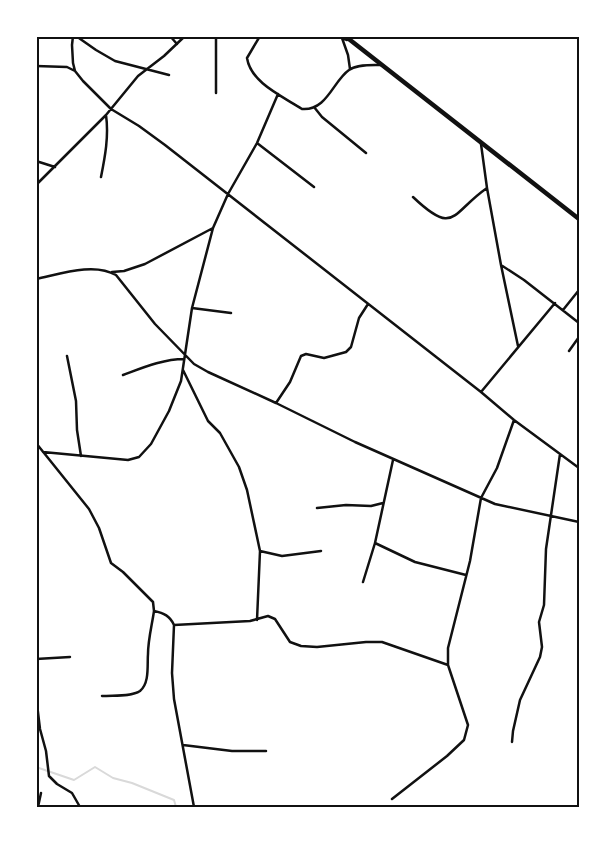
<svg xmlns="http://www.w3.org/2000/svg" width="615" height="843" viewBox="0 0 615 843" font-family="'Fira Sans Condensed',sans-serif">
  <style>
    .lines { fill: none; stroke-linecap: round; stroke-linejoin: round }
    .stream { stroke: #d9d9d9; stroke-width: 2 }
    .minor { stroke: #111; stroke-width: 2.5 }
    .primary { stroke: #111; stroke-width: 4.5 }
    .neatline { fill: none; stroke: #111; stroke-width: 2 }
  </style>
  <rect width="100%" height="100%" fill="#fff"/>
  <g class="lines">
    <path class="stream" d="M36,767L74,780L95,767L113,778L132,783L174,800L176,807"/>
    <path class="minor" d="M73,36L72,45L73,63L75,71L83,81L111,109L139,126L165,145L481,392L514,420L579,468
      M76,36L96,50L115,61L169,75
      M170,36L177,44
      M216,36V93
      M260,36L247,58C251,83 282,96 302,109C327,111 333,81 349,70C357,64 372,65 381,65
      M338,36L347,40
      M342,38L348,55L350,69
      M36,66L67,67L75,71
      M314,107L322,117L366,153
      M257,143L314,187
      M481,144L487,188L501,265L524,280L579,323
      M36,161L55,167
      M101,177C105,157 109,136 106,115
      M36,185L106,115L138,76L164,56L185,36
      M413,197C455,237 451,213 487,188
      M501,265L518,346
      M112,272L124,271L145,264L213,228
      M36,279C60,274 94,262 116,275L155,324L194,364L208,372L276,403L355,442L495,504L579,522
      M192,308L231,313
      M563,310L579,290
      M569,351L579,337
      M67,356L76,401L77,430L81,456
      M183,370L208,421L220,433L239,467L247,490L260,551L257,620
      M123,375C142,368 163,359 184,359
      M481,392L555,303
      M276,403L290,382L301,356L306,354L324,358L346,352L351,347L359,318L368,304
      M36,443L89,509L99,528L111,563L123,572L153,602L154,611C164,613 170,616 174,625L172,673L174,699L194,807
      M43,452L128,460L139,457L151,444L169,411L181,381L192,308L213,228L228,194L257,143L278,94
      M393,460L375,543L415,562L466,575
      M317,508L346,505L371,506L383,503
      M260,551L282,556L321,551
      M363,582L375,543
      M174,625L250,621L268,616L275,619L290,642L301,646L317,647L366,642H382L448,665
      M36,659L70,657
      M36,696L40,729L46,751L49,776L57,784L72,793L80,807
      M102,696C113,695 131,697 140,691C150,683 147,664 148,654C148,640 152,625 154,611
      M512,742L513,731L520,700L540,657L542,647L539,622L544,605L546,549L560,454
      M183,745L232,751H266
      M392,799L447,756L464,740L468,725L448,665V648L470,561L481,498L497,468L514,420
      M38,807L41,793"/>
    <path class="primary" d="M345,36L579,219"/>
  </g>
  <rect width="615" height="843" fill="none" stroke="#ffffff" stroke-width="75"/>
  <rect x="38" y="38" width="540" height="768" class="neatline"/>
</svg>
